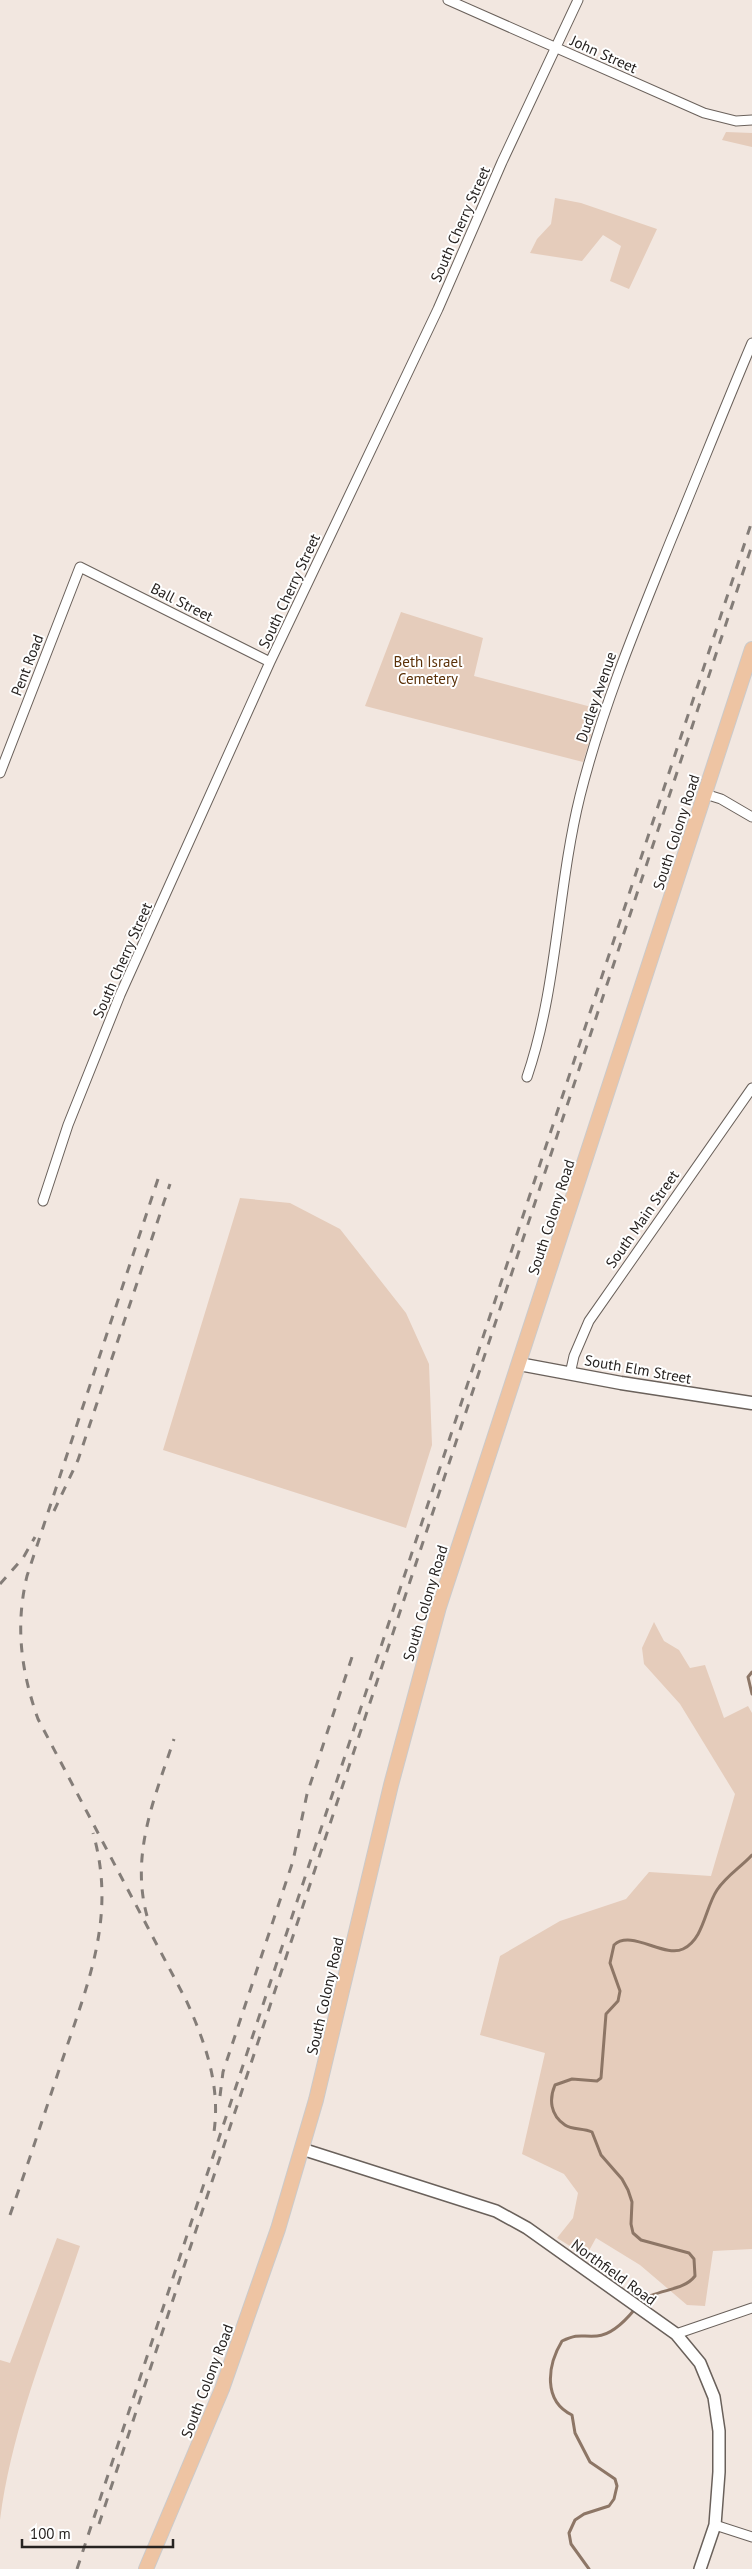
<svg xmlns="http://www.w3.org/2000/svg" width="752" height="2569" viewBox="0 0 752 2569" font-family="'PT Sans',sans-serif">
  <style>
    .green { fill: #e5ccbb }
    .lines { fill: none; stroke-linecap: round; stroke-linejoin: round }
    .stream { stroke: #8d7666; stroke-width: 3 }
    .minor-casing { stroke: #6a615b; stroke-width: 11 }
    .tertiary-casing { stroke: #6a615b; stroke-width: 14 }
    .secondary-casing { stroke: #6a615b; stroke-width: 15 }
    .primary-casing { stroke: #cbcaca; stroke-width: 16 }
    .minor { stroke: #fff; stroke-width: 9 }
    .tertiary { stroke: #fff; stroke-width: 11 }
    .secondary { stroke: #fff; stroke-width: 12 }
    .primary { stroke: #eec4a3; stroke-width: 14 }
    .rail { stroke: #847d78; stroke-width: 3; stroke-dasharray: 9 9; stroke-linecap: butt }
    .labels { text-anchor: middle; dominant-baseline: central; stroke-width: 4; stroke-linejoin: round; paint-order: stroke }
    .street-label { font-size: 15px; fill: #272321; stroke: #fff }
    .park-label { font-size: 15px; fill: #5b3108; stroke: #fff }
  </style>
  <rect width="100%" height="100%" fill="#f2e7e0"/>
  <path class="green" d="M726,132L752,133V147L722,140Z
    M555,198L581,203L657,229L629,289L610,281L621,246L603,235L582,261L530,253L537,239L551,224Z
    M401,612L483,638L474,676L599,709L583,762L365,706Z
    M240,1198L290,1203L340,1229L406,1313L429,1364L432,1445L406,1528L163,1450Z
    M654,1622L664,1641L679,1650L690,1668L705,1665L724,1718L748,1706L752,1713V2249L713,2251L705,2306L687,2305L640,2265L596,2238L586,2256L557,2238L573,2218L578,2193L564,2174L522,2154L545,2053L480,2035L500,1956L560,1921L626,1899L649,1872L711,1876L735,1794L680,1704L644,1664L642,1648Z
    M57,2238L80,2246C50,2336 12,2426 0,2520V2360L10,2363Z"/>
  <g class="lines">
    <path class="stream" d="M752,1672L748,1677L752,1694
      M639,2304C653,2288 682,2293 695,2276L694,2259L689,2253L641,2240L633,2233L631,2224L632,2202L628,2190L622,2179L601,2155L592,2132C583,2128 572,2130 565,2125C550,2115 549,2099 555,2085L572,2079L597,2081L601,2078L606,2014L618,2001L620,1991L610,1963L614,1945C631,1929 664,1958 683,1949C704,1939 705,1908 717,1890C726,1876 741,1867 752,1855
      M589,2569L571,2544L569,2533L575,2520L584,2514L609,2506L614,2499L617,2486L615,2479L590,2462L575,2433L572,2415C543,2401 547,2366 562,2341C580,2333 580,2337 597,2336C612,2335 626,2320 635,2309"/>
    <defs>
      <path id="minor" d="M448,0L704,113L736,121L752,120
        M0,773L80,567L270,662
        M705,794L721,799L752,817
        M527,1077C558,986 557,889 580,796C602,708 637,624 671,540C698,475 724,409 752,343
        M43,1201L68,1125L120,995L270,662L438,309L502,162L578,0
        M570,1374L574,1356L589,1321L752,1088
        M676,2334L752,2308
        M715,2525L752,2537"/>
      <path id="tertiary" d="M302,2149L496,2211L527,2228L676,2334L700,2363L714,2397L719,2431V2472L715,2525L700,2569"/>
      <path id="secondary" d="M519,1364L621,1383L752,1403"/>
      <path id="primary" d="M146,2569L222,2389L278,2229L316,2100L391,1785L439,1607L752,649"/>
    </defs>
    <use href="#minor" class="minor-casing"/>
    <use href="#tertiary" class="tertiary-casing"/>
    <use href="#secondary" class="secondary-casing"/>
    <use href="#primary" class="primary-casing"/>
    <use href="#minor" class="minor"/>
    <use href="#tertiary" class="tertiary"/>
    <use href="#secondary" class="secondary"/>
    <use href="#primary" class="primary"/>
    <path class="rail" d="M158,1179L27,1576C15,1626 21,1671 38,1719L186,2000C206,2044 222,2089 213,2138
      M54,1511L78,1460L170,1184
      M0,1584L23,1558L35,1537
      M147,1916C130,1854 155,1797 174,1739
      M220,2096L223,2072L293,1861L307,1794L353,1654
      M10,2215C28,2164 45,2112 62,2061C88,1983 117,1916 93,1833
      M99,2524L752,545
      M77,2569L752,521"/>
  </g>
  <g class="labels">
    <g class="street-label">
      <text transform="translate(604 54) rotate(24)">John Street</text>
      <text transform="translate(460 224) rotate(-66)">South Cherry Street</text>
      <text transform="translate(289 591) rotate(-65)">South Cherry Street</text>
      <text transform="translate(182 602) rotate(27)">Ball Street</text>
      <text transform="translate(27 665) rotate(-69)">Pent Road</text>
      <text transform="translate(596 697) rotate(-71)">Dudley Avenue</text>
      <text transform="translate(676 832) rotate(-72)">South Colony Road</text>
      <text transform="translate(122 960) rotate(-66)">South Cherry Street</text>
      <text transform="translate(551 1217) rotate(-72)">South Colony Road</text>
      <text transform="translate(642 1219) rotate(-55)">South Main Street</text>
      <text transform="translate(638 1369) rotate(10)">South Elm Street</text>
      <text transform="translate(425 1603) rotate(-73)">South Colony Road</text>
      <text transform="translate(325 1996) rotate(-77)">South Colony Road</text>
      <text transform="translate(614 2272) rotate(36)">Northfield Road</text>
      <text transform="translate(207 2381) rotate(-69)">South Colony Road</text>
    </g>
    <g class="park-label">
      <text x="428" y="661">Beth Israel<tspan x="428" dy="17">Cemetery</tspan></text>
    </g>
  </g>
  <path d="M22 2539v8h151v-8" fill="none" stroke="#272321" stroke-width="2.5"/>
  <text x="30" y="2539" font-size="15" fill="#272321" stroke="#ffffff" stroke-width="4" paint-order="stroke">100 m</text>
</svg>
